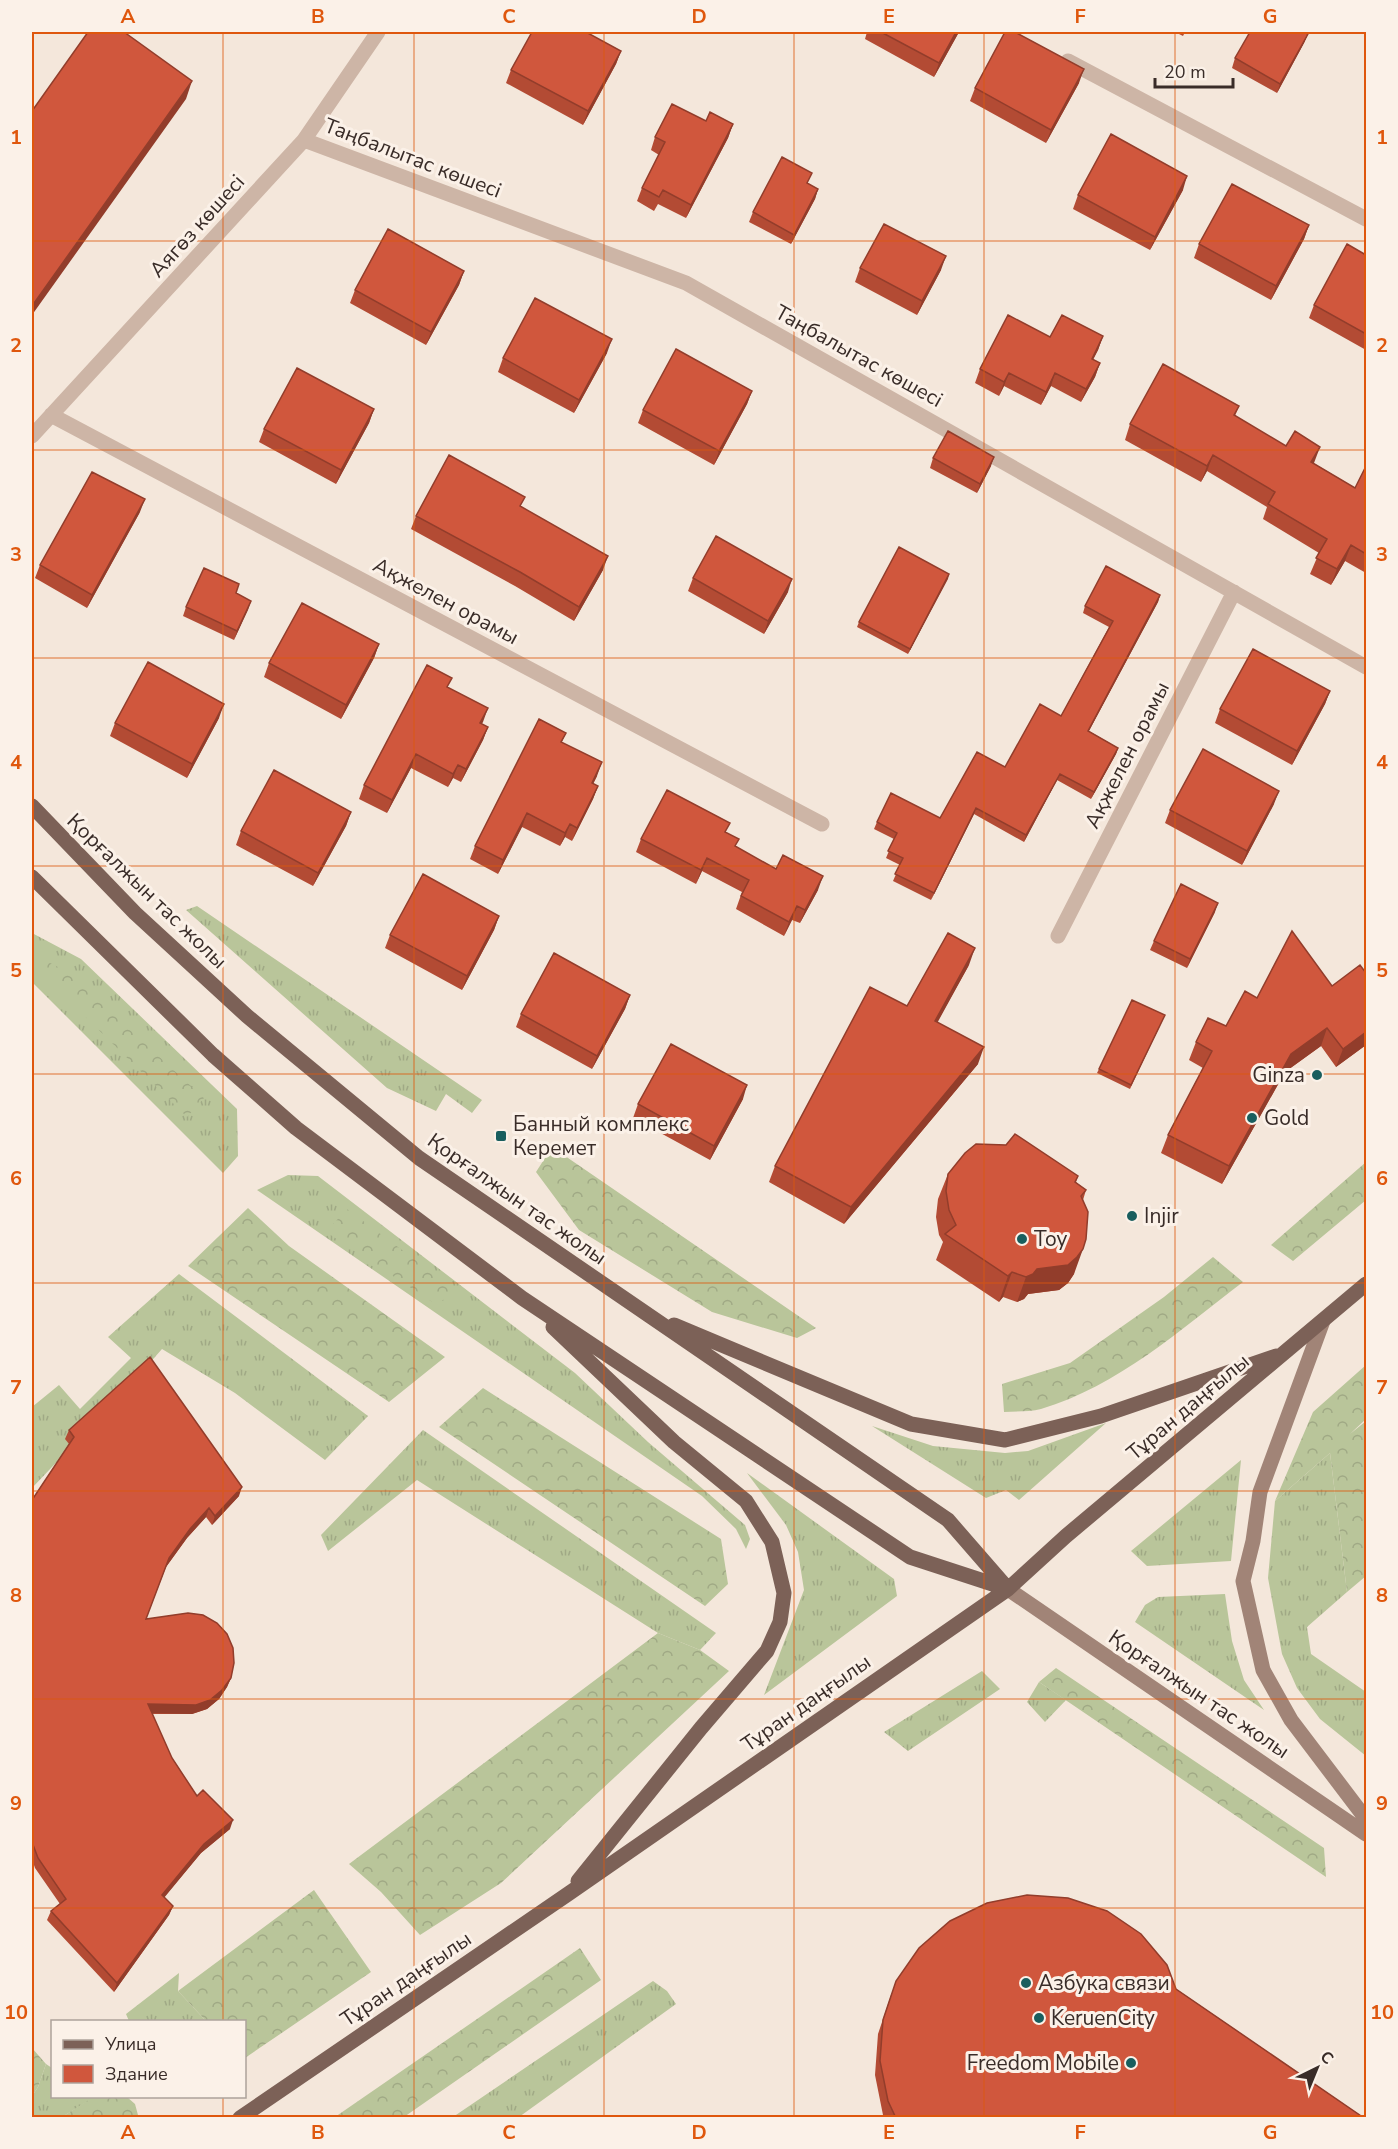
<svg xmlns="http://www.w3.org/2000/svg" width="1398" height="2149" viewBox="0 0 1398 2149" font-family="'Nunito Sans',sans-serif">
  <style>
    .grass { fill: url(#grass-tufts) }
    .forest { fill: url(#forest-crowns) }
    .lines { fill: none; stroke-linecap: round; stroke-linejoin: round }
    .minor { stroke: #cdb5a6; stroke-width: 15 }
    .secondary { stroke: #a18477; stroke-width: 15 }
    .primary { stroke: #7c6157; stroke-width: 15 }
    .wall { fill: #b34b34 }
    .shaded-wall { fill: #923d2b }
    .building { fill: #d0573d; stroke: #923d2b; stroke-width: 1.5 }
    .grid { fill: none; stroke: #df570d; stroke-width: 1.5; stroke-opacity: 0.55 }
    .poi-dot { fill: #195e5e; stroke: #fbf1e8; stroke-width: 2 }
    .labels { text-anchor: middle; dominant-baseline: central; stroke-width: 6; stroke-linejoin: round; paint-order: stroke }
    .street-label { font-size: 21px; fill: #392c28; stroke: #fbf1e8 }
    .poi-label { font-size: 21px; fill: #392c28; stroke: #fbf1e8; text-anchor: start }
    .neatline { fill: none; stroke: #df570d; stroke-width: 2 }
    .grid-label { font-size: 20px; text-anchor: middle; font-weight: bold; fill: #df570d }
  </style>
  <defs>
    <pattern id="grass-tufts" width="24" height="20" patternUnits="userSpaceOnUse" patternTransform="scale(1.5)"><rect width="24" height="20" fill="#b9c59a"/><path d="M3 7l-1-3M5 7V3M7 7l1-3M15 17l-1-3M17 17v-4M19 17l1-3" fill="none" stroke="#a0a985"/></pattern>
    <pattern id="forest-crowns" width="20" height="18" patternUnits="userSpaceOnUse" patternTransform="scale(1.5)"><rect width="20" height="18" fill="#b9c59a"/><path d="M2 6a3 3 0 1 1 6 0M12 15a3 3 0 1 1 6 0" fill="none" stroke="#a0a985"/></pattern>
  </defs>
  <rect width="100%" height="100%" fill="#f4e7db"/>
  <path class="grass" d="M197,906L482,1100L472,1113L446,1094L436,1111L387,1088L186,910Z
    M32,933L81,959L237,1109L238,1156L223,1173L32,982Z
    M288,1175L318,1176L575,1373L648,1442L745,1525L750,1539L746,1549L736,1529L702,1496L257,1190Z
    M179,1274L368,1416L325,1460L235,1393L162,1349L147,1366L66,1439L71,1447L32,1488V1407L59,1385L80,1409L131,1358L108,1337Z
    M1106,1423L1019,1500L1006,1490L986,1498L872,1426L933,1446L1005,1453L1028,1451Z
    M423,1430L716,1633L700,1650L658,1633L417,1480L328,1551L321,1535Z
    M1330,1453L1347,1592L1307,1627L1311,1654L1366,1692V1756L1320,1719L1297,1688L1282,1654L1268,1578L1275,1501Z
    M1241,1460L1231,1561L1147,1566L1131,1551Z
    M747,1473L894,1579L897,1596L764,1695L804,1590L798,1552L786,1525Z
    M1225,1594L1232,1641L1244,1680L1264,1710L1135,1622L1145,1605L1158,1597Z
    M982,1671L1000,1689L908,1751L884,1732Z
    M1039,1682L1066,1700L1045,1722L1027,1702Z
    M179,1973L178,1991L206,2021H129L126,2014Z
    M653,1981L667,1991L676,2004L519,2117H453Z
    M46,2064L52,2068V2096L95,2097L62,2117L32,2118V2096L38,2087Z"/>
  <path class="forest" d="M32,954L66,971L204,1098L187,1117L32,964Z
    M552,1147L816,1328L797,1338L712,1312L579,1230L536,1172Z
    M1366,1162V1200L1293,1261L1271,1245Z
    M248,1208L289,1246L445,1357L389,1402L188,1266Z
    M347,1209L461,1294L434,1303L326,1232Z
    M1213,1257L1243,1282C1180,1330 1118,1386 1041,1409C1030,1412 1016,1411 1004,1412L1002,1384L1070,1363L1164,1297Z
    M1366,1365V1419L1350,1434L1366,1421V1576L1347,1592L1330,1453L1275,1501L1313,1412Z
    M483,1388L721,1539L728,1584L705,1606L439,1427Z
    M658,1633L700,1650L729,1671L501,1883L420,1935L381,1892L349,1864Z
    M1056,1668L1324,1848L1326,1877L1039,1682Z
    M314,1890L371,1972L245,2058L244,2022L206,2021L178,1991Z
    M580,1948L601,1980L404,2117H335Z
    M32,2048L46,2064L38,2087L32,2096Z
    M95,2096L127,2097L135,2104L138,2115L135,2118L62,2117Z"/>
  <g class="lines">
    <path class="minor" d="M1068,61L1366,219
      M304,140L686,283L1366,667
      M51,415L822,824
      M32,436L304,140L378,32
      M1058,936L1234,592"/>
    <path class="secondary" d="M1323,1321L1260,1492L1253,1541L1243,1581L1263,1670L1291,1720L1366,1819
      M1008,1589L1366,1834"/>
    <path class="primary" d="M32,806L135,913L247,1016L419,1158L948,1520L1008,1589
      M32,877L213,1055L296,1128L522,1298L910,1557L1008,1589
      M674,1325L911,1424L1005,1440L1101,1416L1276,1356
      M553,1327L674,1442L746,1501L772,1542L784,1593L780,1622L767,1651L701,1728L578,1881
      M240,2118L568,1894L1008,1589L1066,1536L1366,1284"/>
  </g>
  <path class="wall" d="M867,32H959L934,77L865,39Z
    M1175,32H1185L1183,36Z
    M1308,34L1304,43L1277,93L1232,68L1235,58Z
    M621,51L616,64L583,125L506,83L511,70Z
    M1079,83L1046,143L970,101L975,88Z
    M706,121L733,124L728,138L686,218L658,204L654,211L637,201L642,188L659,155L651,150L655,137Z
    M808,184L818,189L815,199L791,244L749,222L753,212Z
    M1183,190L1150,250L1073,209L1078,195Z
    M1309,225L1304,239L1271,300L1194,258L1199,244Z
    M1366,255V350L1309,318L1314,305Z
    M860,268L941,270L917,315L855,282Z
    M464,271L459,285L426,345L350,303L355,290Z
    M1103,336L1098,350L1093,359L1100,363L1095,377L1081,402L1051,386L1041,405L1004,386L999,396L975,383L980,369L1050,337Z
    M607,353L574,413L498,372L503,358Z
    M752,391L747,404L714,465L638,423L643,410Z
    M1239,406L1235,416L1355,488L1366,466V573L1345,561L1331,585L1310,574L1319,553L1263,519L1267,507L1207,471L1201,482L1125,440L1130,424Z
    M374,409L369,423L336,484L259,442L264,429Z
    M933,458L991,466L977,493L930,468Z
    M522,507L603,570L574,621L515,586L411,529L416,516Z
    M140,512L87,608L35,578L40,565Z
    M949,574L908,654L857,627L859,622Z
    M693,578L788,592L764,634L688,591Z
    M236,594L251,601L234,640L183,616L186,607Z
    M1160,595L1158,602L1089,731L1118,748L1116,754L1091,799L1057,780L1024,842L974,814L931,900L893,881L900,865L886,858L894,839L874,829L877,822L940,818L1005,767L1061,716L1109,627L1083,613L1085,606Z
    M379,644L374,658L341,719L264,677L269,663Z
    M448,688L482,724L488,727L483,740L461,782L453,778L448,787L411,768L387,813L359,799L364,785Z
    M1330,691L1325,704L1292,765L1215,723L1220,709Z
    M219,718L187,778L110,736L115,723Z
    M566,733L562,742L597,776L593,784L598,786L593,799L572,841L565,837L560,846L522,827L498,874L470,859L475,846Z
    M1274,804L1242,865L1165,823L1170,810Z
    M351,812L346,826L313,886L236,845L241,831Z
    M726,832L736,847L776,869L818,890L800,923L792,920L784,936L736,909L742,892L702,871L696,884L636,852L641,839Z
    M1215,912L1187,968L1150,950L1154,941Z
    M499,916L494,930L462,990L385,948L390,935Z
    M969,965L937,1022L978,1064L844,1224L769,1182L775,1166L907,1006Z
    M1366,973V1045L1336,1067L1321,1046L1285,1072L1222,1184L1161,1153L1168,1135L1203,1068L1189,1060L1196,1042L1226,1026L1257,998L1332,986Z
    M630,995L625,1009L592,1069L516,1027L521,1014Z
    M1165,1015L1130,1089L1097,1073L1099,1069Z
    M743,1099L710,1160L633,1118L638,1104Z
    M948,1174L1078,1176L1076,1182L1086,1190L1083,1200L1074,1274L1068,1283L1059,1290L1028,1294L1024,1299L1017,1302L1003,1297L999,1302L936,1260L943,1242L939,1235L936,1217L938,1199Z
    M69,1430L239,1496L212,1525L206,1517L187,1538L166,1567L146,1619L231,1678L227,1687L219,1699L207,1709L192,1714H152L172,1758L197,1796L230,1829L201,1853L164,1897L173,1906L169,1915L114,1992L47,1920L51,1911L60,1904L35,1868L32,1859V1500L69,1444L65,1439Z
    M1176,1989L1364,2118H885L883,2115L875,2075L878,2034L891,1995Z"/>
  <path class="shaded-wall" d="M956,32H959L934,77L939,63Z
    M1308,34L1304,43L1277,93L1280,84Z
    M621,51L616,64L583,125L588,111Z
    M1084,69L1079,83L1046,143L1051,130Z
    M192,81L186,99L32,315V306Z
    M733,124L728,138L686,218L691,205Z
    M1187,176L1183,190L1150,250L1155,237Z
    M818,189L815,199L791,244L794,235Z
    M1309,225L1304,239L1271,300L1276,286Z
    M946,256L941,270L917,315L922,301Z
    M464,271L459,285L426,345L431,332Z
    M1103,336L1098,350L1087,372L1092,359Z
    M612,339L607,353L574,413L579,400Z
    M1100,363L1095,377L1081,402L1086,389Z
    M1009,373L1004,386L999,396L1004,382Z
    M1055,373L1051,386L1041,405L1046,392Z
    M752,391L747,404L714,465L719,451Z
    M374,409L369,423L336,484L341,470Z
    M1320,447L1314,463L1305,477L1311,462Z
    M1213,455L1207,471L1201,482L1207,466Z
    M994,457L991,466L977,493L980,484Z
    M145,499L140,512L87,608L92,595Z
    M1351,545L1345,561L1331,585L1337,569Z
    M608,556L603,570L574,621L579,607Z
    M949,574L948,579L908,654L910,649Z
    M792,579L788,592L764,634L768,621Z
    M1160,595L1158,602L1085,738L1088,731Z
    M251,601L248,610L234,640L237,631Z
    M379,644L374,658L341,719L346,705Z
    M1330,691L1325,704L1292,765L1297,751Z
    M224,704L219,718L187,778L192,764Z
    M488,708L483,722L475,737L480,723Z
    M488,727L483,740L461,782L466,769Z
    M1118,748L1116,754L1091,799L1094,792Z
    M416,754L411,768L387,813L392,800Z
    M602,762L597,776L587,796L592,783Z
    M458,765L453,778L448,787L453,774Z
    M1060,774L1057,780L1024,842L1026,835Z
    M598,786L593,799L572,841L577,828Z
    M1279,791L1274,804L1242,865L1247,851Z
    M976,808L974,814L931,900L934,893Z
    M351,812L346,826L313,886L318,873Z
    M527,813L522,827L498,874L503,860Z
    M570,824L565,837L560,846L565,833Z
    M707,858L702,871L696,884L701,870Z
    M823,876L818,890L800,923L805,910Z
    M1218,903L1215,912L1187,968L1190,959Z
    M797,906L792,920L784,936L789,922Z
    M499,916L494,930L462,990L467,976Z
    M975,948L969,965L929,1038L935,1021Z
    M630,995L625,1009L592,1069L597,1056Z
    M1327,1028L1321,1046L1285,1072L1222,1184L1229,1166L1291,1054Z
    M1366,1032V1045L1336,1067L1343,1049Z
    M984,1047L978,1064L844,1224L851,1207Z
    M747,1085L743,1099L710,1160L714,1146Z
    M1083,1249L1074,1274L1068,1283L1059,1290L1028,1294L1024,1299L1017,1302L1026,1277L1037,1269Z
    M1012,1272L1003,1297L999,1302L1008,1276Z
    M242,1487L239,1496L212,1525L215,1516Z
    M209,1508L206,1517L187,1538L166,1567L169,1558L190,1529Z
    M231,1678L227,1687L219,1699L207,1709L192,1714L145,1713L148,1704Z
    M233,1820L230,1829L201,1853L159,1904L162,1895L204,1844Z
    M173,1906L169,1915L114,1992L117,1983Z"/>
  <path class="building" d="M88,32H124L192,81L32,306V111Z
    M532,32H586L621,51L588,111L511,70Z
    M881,32H956L939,63Z
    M1005,32H1015L1084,69L1051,130L975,88Z
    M1250,32H1303L1308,34L1280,84L1235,58Z
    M672,104L706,121L710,112L733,124L691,205L663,190L659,197L642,188L665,142L655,137Z
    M1111,134L1187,176L1155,237L1078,195Z
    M782,157L812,173L807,183L818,189L794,235L753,212Z
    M1232,184L1309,225L1276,286L1199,244Z
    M884,224L946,256L922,301L860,268Z
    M388,229L464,271L431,332L355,290Z
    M1347,244L1366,255V334L1314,305Z
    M535,298L612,339L579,400L503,358Z
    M1008,315L1050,337L1062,315L1103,336L1092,359L1100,363L1086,389L1055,373L1046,392L1009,373L1004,382L980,369Z
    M676,349L752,391L719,451L643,410Z
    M1163,364L1239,406L1234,415L1286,446L1295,431L1320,447L1311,462L1355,488L1366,466V554L1351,545L1337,569L1316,558L1327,539L1268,504L1275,492L1213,455L1207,466L1130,424Z
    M297,368L374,409L341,470L264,429Z
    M948,431L994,457L980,484L933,458Z
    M449,455L525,497L520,506L608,556L579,607L520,572L416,516Z
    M92,472L145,499L92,595L40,565Z
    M716,536L792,579L768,621L693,578Z
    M899,547L949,574L910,649L859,622Z
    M1106,566L1160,595L1088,731L1118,748L1094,792L1060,774L1026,835L976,808L934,893L895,874L903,858L888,851L897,833L877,822L891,793L940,818L977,752L1005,767L1040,704L1061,716L1113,621L1085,606Z
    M204,568L239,584L236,593L251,601L237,631L186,607Z
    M302,603L379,644L346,705L269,663Z
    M1253,649L1330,691L1297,751L1220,709Z
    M148,662L224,704L192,764L115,723Z
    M427,665L452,678L447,687L488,708L480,723L488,727L466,769L458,765L453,774L416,754L392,800L364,785Z
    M539,719L566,733L561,742L602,762L592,783L598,786L577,828L570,824L565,833L527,813L503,860L475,846Z
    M1203,749L1279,791L1247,851L1170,810Z
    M274,770L351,812L318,873L241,831Z
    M667,790L730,823L725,832L739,839L735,846L776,869L783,855L823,876L805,910L797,906L789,922L741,896L749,880L707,858L701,870L641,839Z
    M423,874L499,916L467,976L390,935Z
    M1181,884L1218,903L1190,959L1154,941Z
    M1292,931L1332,986L1360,965L1366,973V1032L1343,1049L1327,1028L1291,1054L1229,1166L1168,1135L1212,1051L1196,1042L1208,1018L1226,1026L1245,991L1257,998Z
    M948,933L975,948L935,1021L984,1047L851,1207L775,1166L870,987L907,1006Z
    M554,953L630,995L597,1056L521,1014Z
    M1132,1000L1165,1015L1131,1085L1099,1069Z
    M671,1044L747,1085L714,1146L638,1104Z
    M1015,1134L1078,1176L1075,1182L1086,1190L1081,1196L1088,1212L1086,1239L1083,1249L1077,1257L1068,1265L1037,1269L1033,1274L1026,1277L1012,1272L1008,1276L945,1234L956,1225L949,1210L946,1191L948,1174L965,1153L976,1144L1006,1145Z
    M150,1357L242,1487L215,1516L209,1508L190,1529L169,1558L146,1619L188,1613L203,1615L217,1623L227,1634L233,1648L234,1663L231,1678L222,1690L210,1700L196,1705L148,1704L172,1758L197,1796L203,1790L233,1820L204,1844L162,1895L173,1906L117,1983L51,1911L66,1899L38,1858L32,1842V1500L74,1437L69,1430Z
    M1027,1895L1068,1898L1107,1911L1141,1934L1167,1965L1176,1989L1364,2118H896L888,2101L880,2061L883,2020L896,1981L919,1948L950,1921L987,1903Z"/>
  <path class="grid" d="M223,32V2022M414,32V2118M604,32V2118M794,32V2118M984,32V2118M1175,32V2118M32,241H1366M32,450H1366M32,658H1366M32,866H1366M32,1074H1366M32,1283H1366M32,1491H1366M32,1699H1366M32,1908H1366M223,2096V2118"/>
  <g class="poi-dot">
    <circle cx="1317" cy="1075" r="6"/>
    <circle cx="1252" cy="1118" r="6"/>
    <rect x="495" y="1130" width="12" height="12" rx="3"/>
    <circle cx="1132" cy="1216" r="6"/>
    <circle cx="1022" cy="1239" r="6"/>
    <circle cx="1026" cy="1983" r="6"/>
    <circle cx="1039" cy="2018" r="6"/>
    <circle cx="1131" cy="2063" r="6"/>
  </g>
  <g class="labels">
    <g class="street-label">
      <text transform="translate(413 158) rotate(21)">Таңбалытас көшесі</text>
      <text transform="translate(197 226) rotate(-48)">Аягөз көшесі</text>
      <text transform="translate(859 356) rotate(29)">Таңбалытас көшесі</text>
      <text transform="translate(446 601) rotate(28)">Ақжелен орамы</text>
      <text transform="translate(1127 755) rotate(-63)">Ақжелен орамы</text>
      <text transform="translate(147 891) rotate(44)">Қорғалжын тас жолы</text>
      <text transform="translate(517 1199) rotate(35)">Қорғалжын тас жолы</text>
      <text transform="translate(1188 1407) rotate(-40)">Тұран даңғылы</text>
      <text transform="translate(1199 1694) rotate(34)">Қорғалжын тас жолы</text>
      <text transform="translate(806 1703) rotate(-35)">Тұран даңғылы</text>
      <text transform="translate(406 1979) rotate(-34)">Тұран даңғылы</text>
    </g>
    <g class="poi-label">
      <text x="1305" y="1075" text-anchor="end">Ginza</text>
      <text x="1264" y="1118">Gold</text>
      <text x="513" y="1124">Банный комплекс<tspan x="513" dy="24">Керемет</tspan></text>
      <text x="1144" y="1216">Injir</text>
      <text x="1034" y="1239">Toy</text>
      <text x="1038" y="1983">Азбука связи</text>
      <text x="1051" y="2018">KeruenCity</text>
      <text x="1119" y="2063" text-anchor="end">Freedom Mobile</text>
    </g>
  </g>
  <rect width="1398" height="2149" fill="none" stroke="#fbf1e8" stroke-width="66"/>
  <rect x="51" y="2020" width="195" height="78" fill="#fbf1e8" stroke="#ada29b" stroke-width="1.5"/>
  <rect x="63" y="2040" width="30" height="9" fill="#7c6157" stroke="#ada29b" stroke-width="1.5"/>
  <text x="105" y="2050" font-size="18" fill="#392c28">Улица</text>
  <rect x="63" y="2065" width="30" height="18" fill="#d0573d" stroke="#ada29b" stroke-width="1.5"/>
  <text x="105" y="2080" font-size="18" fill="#392c28">Здание</text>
  <g transform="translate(1317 2068) rotate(43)" stroke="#fbf1e8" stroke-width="4.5" paint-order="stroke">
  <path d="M0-4.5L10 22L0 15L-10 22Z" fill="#392c28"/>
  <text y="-9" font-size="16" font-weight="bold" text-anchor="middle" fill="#392c28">С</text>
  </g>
  <path d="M1155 78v9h78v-9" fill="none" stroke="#392c28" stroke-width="3"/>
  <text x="1164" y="78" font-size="18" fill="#392c28" stroke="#fbf1e8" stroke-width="4.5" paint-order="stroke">20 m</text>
  <rect x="33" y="33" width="1332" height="2083" class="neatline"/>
  <g class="grid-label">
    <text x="128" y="23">A</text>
    <text x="318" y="23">B</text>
    <text x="509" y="23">C</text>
    <text x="699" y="23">D</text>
    <text x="889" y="23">E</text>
    <text x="1080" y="23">F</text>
    <text x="1270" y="23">G</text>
    <text x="16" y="144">1</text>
    <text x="1382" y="144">1</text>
    <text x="16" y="352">2</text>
    <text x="1382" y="352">2</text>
    <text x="16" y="561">3</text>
    <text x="1382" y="561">3</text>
    <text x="16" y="769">4</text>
    <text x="1382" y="769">4</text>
    <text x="16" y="977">5</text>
    <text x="1382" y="977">5</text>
    <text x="16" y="1185">6</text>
    <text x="1382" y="1185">6</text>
    <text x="16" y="1394">7</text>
    <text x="1382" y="1394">7</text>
    <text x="16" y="1602">8</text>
    <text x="1382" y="1602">8</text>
    <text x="16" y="1810">9</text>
    <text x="1382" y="1810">9</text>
    <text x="16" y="2019">10</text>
    <text x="1382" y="2019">10</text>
    <text x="128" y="2139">A</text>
    <text x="318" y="2139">B</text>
    <text x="509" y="2139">C</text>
    <text x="699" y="2139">D</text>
    <text x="889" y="2139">E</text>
    <text x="1080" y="2139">F</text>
    <text x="1270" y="2139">G</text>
  </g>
</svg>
